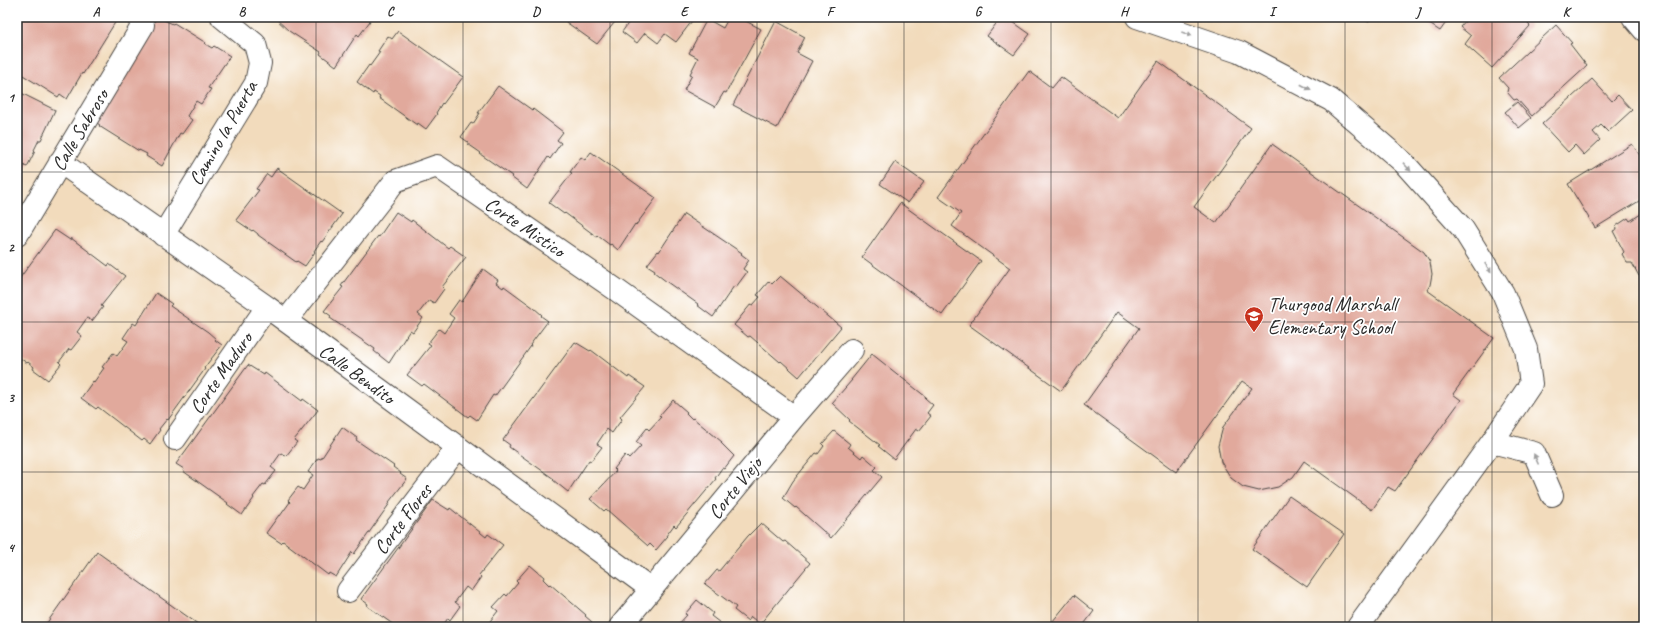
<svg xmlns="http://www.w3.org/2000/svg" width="1661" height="644" viewBox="0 0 1661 644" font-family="Caveat,sans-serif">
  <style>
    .building { fill: #e1a99c }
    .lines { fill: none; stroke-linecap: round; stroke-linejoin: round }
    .minor-casing { stroke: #494541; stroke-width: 24 }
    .minor { stroke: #fff; stroke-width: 22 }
    .oneway { fill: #a0a0a0 }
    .grid { fill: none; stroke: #2b2b2b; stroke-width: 1; stroke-opacity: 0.55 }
    .labels { text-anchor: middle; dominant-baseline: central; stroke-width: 3.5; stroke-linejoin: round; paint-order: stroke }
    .street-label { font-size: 20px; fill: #2b2b2b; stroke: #fff }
    .poi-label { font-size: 20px; fill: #2b2b2b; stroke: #fff; text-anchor: start }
    .neatline { fill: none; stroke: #2b2b2b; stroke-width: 1.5 }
    .grid-label { font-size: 13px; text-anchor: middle; font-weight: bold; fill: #2b2b2b }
  </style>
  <rect width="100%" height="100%" fill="#fff"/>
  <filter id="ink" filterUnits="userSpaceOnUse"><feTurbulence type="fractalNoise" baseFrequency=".025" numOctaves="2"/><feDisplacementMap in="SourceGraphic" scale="8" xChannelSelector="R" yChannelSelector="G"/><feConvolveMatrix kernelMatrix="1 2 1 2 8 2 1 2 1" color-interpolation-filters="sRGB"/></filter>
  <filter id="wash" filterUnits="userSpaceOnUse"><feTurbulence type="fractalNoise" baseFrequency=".012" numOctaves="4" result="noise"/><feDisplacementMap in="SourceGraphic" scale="16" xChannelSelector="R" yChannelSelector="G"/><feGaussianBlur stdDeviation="0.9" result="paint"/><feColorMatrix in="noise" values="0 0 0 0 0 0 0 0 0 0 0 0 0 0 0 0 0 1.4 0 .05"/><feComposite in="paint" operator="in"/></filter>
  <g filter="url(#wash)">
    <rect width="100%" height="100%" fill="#f2dbbc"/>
    <g id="blocks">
      <path class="building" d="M19,17H117L115,20L116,21L83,74L82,73L67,99L60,94L58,97L18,72L17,20Z
        M157,17L173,24L174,23L206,43L205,44L212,48L214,46L230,56L208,88L211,89L201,104L196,101L187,116L192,120L182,134L180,133L162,166L146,156L147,154L139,150V151L99,126L100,125L92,120Z
        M274,17H367L370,21L359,36L357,34L336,66L320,54L321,52L289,31Z
        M569,17H619L597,44L566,22Z
        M630,17H695L676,42L665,34L658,43L645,33L637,43L622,32L629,22L627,20Z
        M729,17H738L761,29L726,93L724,92L715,107L684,90L692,75L690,74L698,58L689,53L707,19L723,28Z
        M1001,17H1006L1030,34L1014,55L987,36Z
        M1358,17H1371L1369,22Z
        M1413,17H1450L1440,31L1422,19L1417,20Z
        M1469,17H1482L1483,19L1485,17H1535L1528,24L1530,26L1492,68L1465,44L1471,36L1460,27Z
        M776,21L805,37L797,53L812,61L777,128L733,105Z
        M1556,25L1572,43L1570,44L1587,66L1532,116L1517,99L1514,100L1507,92L1508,88L1499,78Z
        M398,31L463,77L443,104L442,103L436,113L437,114L426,129L418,123L417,125L379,98L380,96L374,92L373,94L357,82L369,65L370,66L380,52L378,51L388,36L392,39Z
        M1158,61L1251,128L1194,207L1216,223L1272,144L1424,252L1430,262L1432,274L1430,285L1427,290L1494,338L1453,394L1461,400L1395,491L1388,487L1372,510L1304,461L1293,477L1278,487L1259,491L1243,487L1231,478L1221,462L1218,446L1223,427L1252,388L1242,381L1176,472L1084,405L1139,328L1117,312L1061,391L969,325L1010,268L952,226L961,213L938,197L1029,71L1052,88L1061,77L1118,118Z
        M1592,79L1612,101L1618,95L1632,110L1608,132L1601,125L1593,132L1600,140L1584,155L1575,145L1568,152L1542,124Z
        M498,86L532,110L533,109L563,132L557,140L561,143L550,159L548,157L527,189L511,177L512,176L480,154L481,153L468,144V142L461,137L471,123L473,124L480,113H478Z
        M17,91L55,110L41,140H39L34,150L35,151L27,167L19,163L17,167Z
        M1517,102L1531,118L1519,128L1505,112Z
        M1632,144L1644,161V198L1595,228L1568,184Z
        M591,152L656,198L636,225L635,224L618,250L611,244L610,245L598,236L597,237L565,213L564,214L549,203L572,173L570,172L581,157L585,160Z
        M895,162L924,182L908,203L880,184Z
        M277,168L342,214L322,242L321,241L314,251L315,252L305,266L297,261L296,262L258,235V234L253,230L252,231L236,220L259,190L256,189L267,174L271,177Z
        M900,203L981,261L942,315L862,257Z
        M396,212L411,222L412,220L448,248L450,246L466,257L442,287L444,289L434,303L429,300L418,314L423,318L413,332L410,330L389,363L374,351L375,349L330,318L331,316L324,311L343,287L341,286L378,236L379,237Z
        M1644,212V273L1639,276L1632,263H1627L1622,254L1624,252L1613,231L1617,229L1616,226L1628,218L1630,221Z
        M684,214L742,253L741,254L749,260L743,269L747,272L736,287L734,286L713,317L697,305L698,304L667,282L654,272L655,270L647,265L658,251L659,252Z
        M55,230L70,240L71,238L108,266L109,264L125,276L101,306L103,307L92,321L87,318L77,332L82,336L71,350L69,349L59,362L61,364L48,380L33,369L34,367L28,362L27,363L17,356V282Z
        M483,269L498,280L496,283L503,288L504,286L534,308L542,315L541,316L548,321L530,345L531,346L495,396L493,395L477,420L470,415L468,417L424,384L422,386L407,375L431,345L428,343L439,329L444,333L454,318L449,314L459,300L462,302Z
        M780,276L841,327L799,377L781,361L780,362L750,336L748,337L734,325L751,304L753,305L760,297L757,295L769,281L772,284Z
        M156,293L172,304L170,306L208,332L216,339L215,340L222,345L204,368L205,369L168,420L167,419L159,429L160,430L150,444L144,439L142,441L98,407L96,409L81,398L93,381L94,382L104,368L102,367L113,353L117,356L128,341L123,338L133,323L136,325Z
        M575,342L590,351L591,350L628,378L629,376L645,387L620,417L622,419L612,433L607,429L597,444L602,447L591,461L589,460L568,492L553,480L554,479L509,447L510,445L503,440Z
        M872,354L926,397L925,398L933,405L927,413L931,416L919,431L916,429L894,459L878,446L880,445L849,421L850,420L832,403L852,380H851Z
        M248,365L264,375L265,373L302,401L303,399L318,410L294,440L297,442L286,456L281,453L271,467L276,471L265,485L263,484L253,497L254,498L242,515L227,504L228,503L183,471L184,469L176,464Z
        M673,400L687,412L686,413L692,419L693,418L722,442L721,443L734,456L724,469L722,468L715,478L716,479L676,527L674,525L666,536L667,537L656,550L650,544L648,546L606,509L604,511L590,499L616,471L614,469L625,455L629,459L641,446L636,442L647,428L649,430L661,417L659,416Z
        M342,427L357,438L356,440L394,466L393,467L401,473L400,474L407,479L389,502L390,503L354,554L352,552L336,577L329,573L328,575L283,541L281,543L266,533L279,515L280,516L290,502L288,500L298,487L303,490L313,475L308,472L318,458L321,459Z
        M834,431L850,444L848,447L861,458L863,455L877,467L874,470L882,477L831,538L796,507L795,508L783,498L793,481L816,453L818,454L824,446L822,444Z
        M1289,496L1344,534L1307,587L1252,549Z
        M433,500L449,510L450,508L486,537L488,534L503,545L479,575L481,577L471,591L466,587L455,602L460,606L450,620L448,618L442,627H397L367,606L368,604L361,599Z
        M761,523L783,542L785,541L810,563L760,624L751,617L748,621L734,610L736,607L705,584L717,570L719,571L748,536Z
        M97,552L202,627H44Z
        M530,565L544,577L543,579L549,585L550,584L586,615L585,616L592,622L587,627H477L482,621L487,625L498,611L493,607L505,594L507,596L518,583L516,581Z
        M1074,595L1094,611L1082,627H1048Z
        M697,600L713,613L711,616L724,626L726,624L730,627H676L687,615L685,614Z"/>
    </g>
  </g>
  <g filter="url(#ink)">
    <use href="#blocks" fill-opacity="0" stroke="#494541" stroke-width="1"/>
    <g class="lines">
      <defs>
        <path id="minor" d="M1137,17L1239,52L1331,100L1404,163L1463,229L1503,293L1526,349L1531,384L1492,442L1358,627
          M1633,17L1644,30
          M60,162L267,307L651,589
          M17,235L143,25
          M163,235L256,83L260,63L255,44L222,17
          M286,321L395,181L437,166L615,289L794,417
          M175,439L267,307
          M1492,442L1534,453L1552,495
          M348,591L458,447
          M620,627L794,417L852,350"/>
      </defs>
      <use href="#minor" class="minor-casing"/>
      <use href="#minor" class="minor"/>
    </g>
    <defs><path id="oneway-solid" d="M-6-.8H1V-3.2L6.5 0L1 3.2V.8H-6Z"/></defs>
    <g class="oneway">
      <use href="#oneway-solid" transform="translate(1187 34) rotate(19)"/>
      <use href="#oneway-solid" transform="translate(1306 87) rotate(28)"/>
      <use href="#oneway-solid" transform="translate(1407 167) rotate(47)"/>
      <use href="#oneway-solid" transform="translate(1488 268) rotate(57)"/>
      <use href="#oneway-solid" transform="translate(1536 459) rotate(-114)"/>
    </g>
  </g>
  <path class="grid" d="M169,17V627M316,17V627M463,17V627M610,17V627M757,17V627M904,17V627M1051,17V627M1198,17V627M1345,17V627M1492,17V627M17,172H1644M17,322H1644M17,472H1644"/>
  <defs>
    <symbol id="school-pin" viewBox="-11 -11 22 30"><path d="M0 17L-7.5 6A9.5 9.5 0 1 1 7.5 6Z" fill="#c8321e" stroke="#fff"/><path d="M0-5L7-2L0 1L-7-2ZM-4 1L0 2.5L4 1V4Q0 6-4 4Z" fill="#fff"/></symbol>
  </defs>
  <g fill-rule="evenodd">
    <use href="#school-pin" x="1243" y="305" width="22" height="30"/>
  </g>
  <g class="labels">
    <g class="street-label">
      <text transform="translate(80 130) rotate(-59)">Calle Sabroso</text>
      <text transform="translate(223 133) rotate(-60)">Camino la Puerta</text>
      <text transform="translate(525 227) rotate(34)">Corte Mistico</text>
      <text transform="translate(221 373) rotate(-55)">Corte Maduro</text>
      <text transform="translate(357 374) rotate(36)">Calle Bendito</text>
      <text transform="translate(735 488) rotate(-51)">Corte Viejo</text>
      <text transform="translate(403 519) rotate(-53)">Corte Flores</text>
    </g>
    <g class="poi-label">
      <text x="1268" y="304">Thurgood Marshall<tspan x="1268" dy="23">Elementary School</tspan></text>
    </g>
  </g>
  <rect width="1661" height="644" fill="none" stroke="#fff" stroke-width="44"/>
  <rect x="22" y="22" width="1617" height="600" class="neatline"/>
  <g class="grid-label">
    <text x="96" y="16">A</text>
    <text x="242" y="16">B</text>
    <text x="390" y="16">C</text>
    <text x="536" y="16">D</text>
    <text x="684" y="16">E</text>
    <text x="830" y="16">F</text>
    <text x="978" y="16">G</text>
    <text x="1124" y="16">H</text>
    <text x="1272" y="16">I</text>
    <text x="1418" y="16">J</text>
    <text x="1566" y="16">K</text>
    <text x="11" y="102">1</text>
    <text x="11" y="252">2</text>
    <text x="11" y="402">3</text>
    <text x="11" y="552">4</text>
  </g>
</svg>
